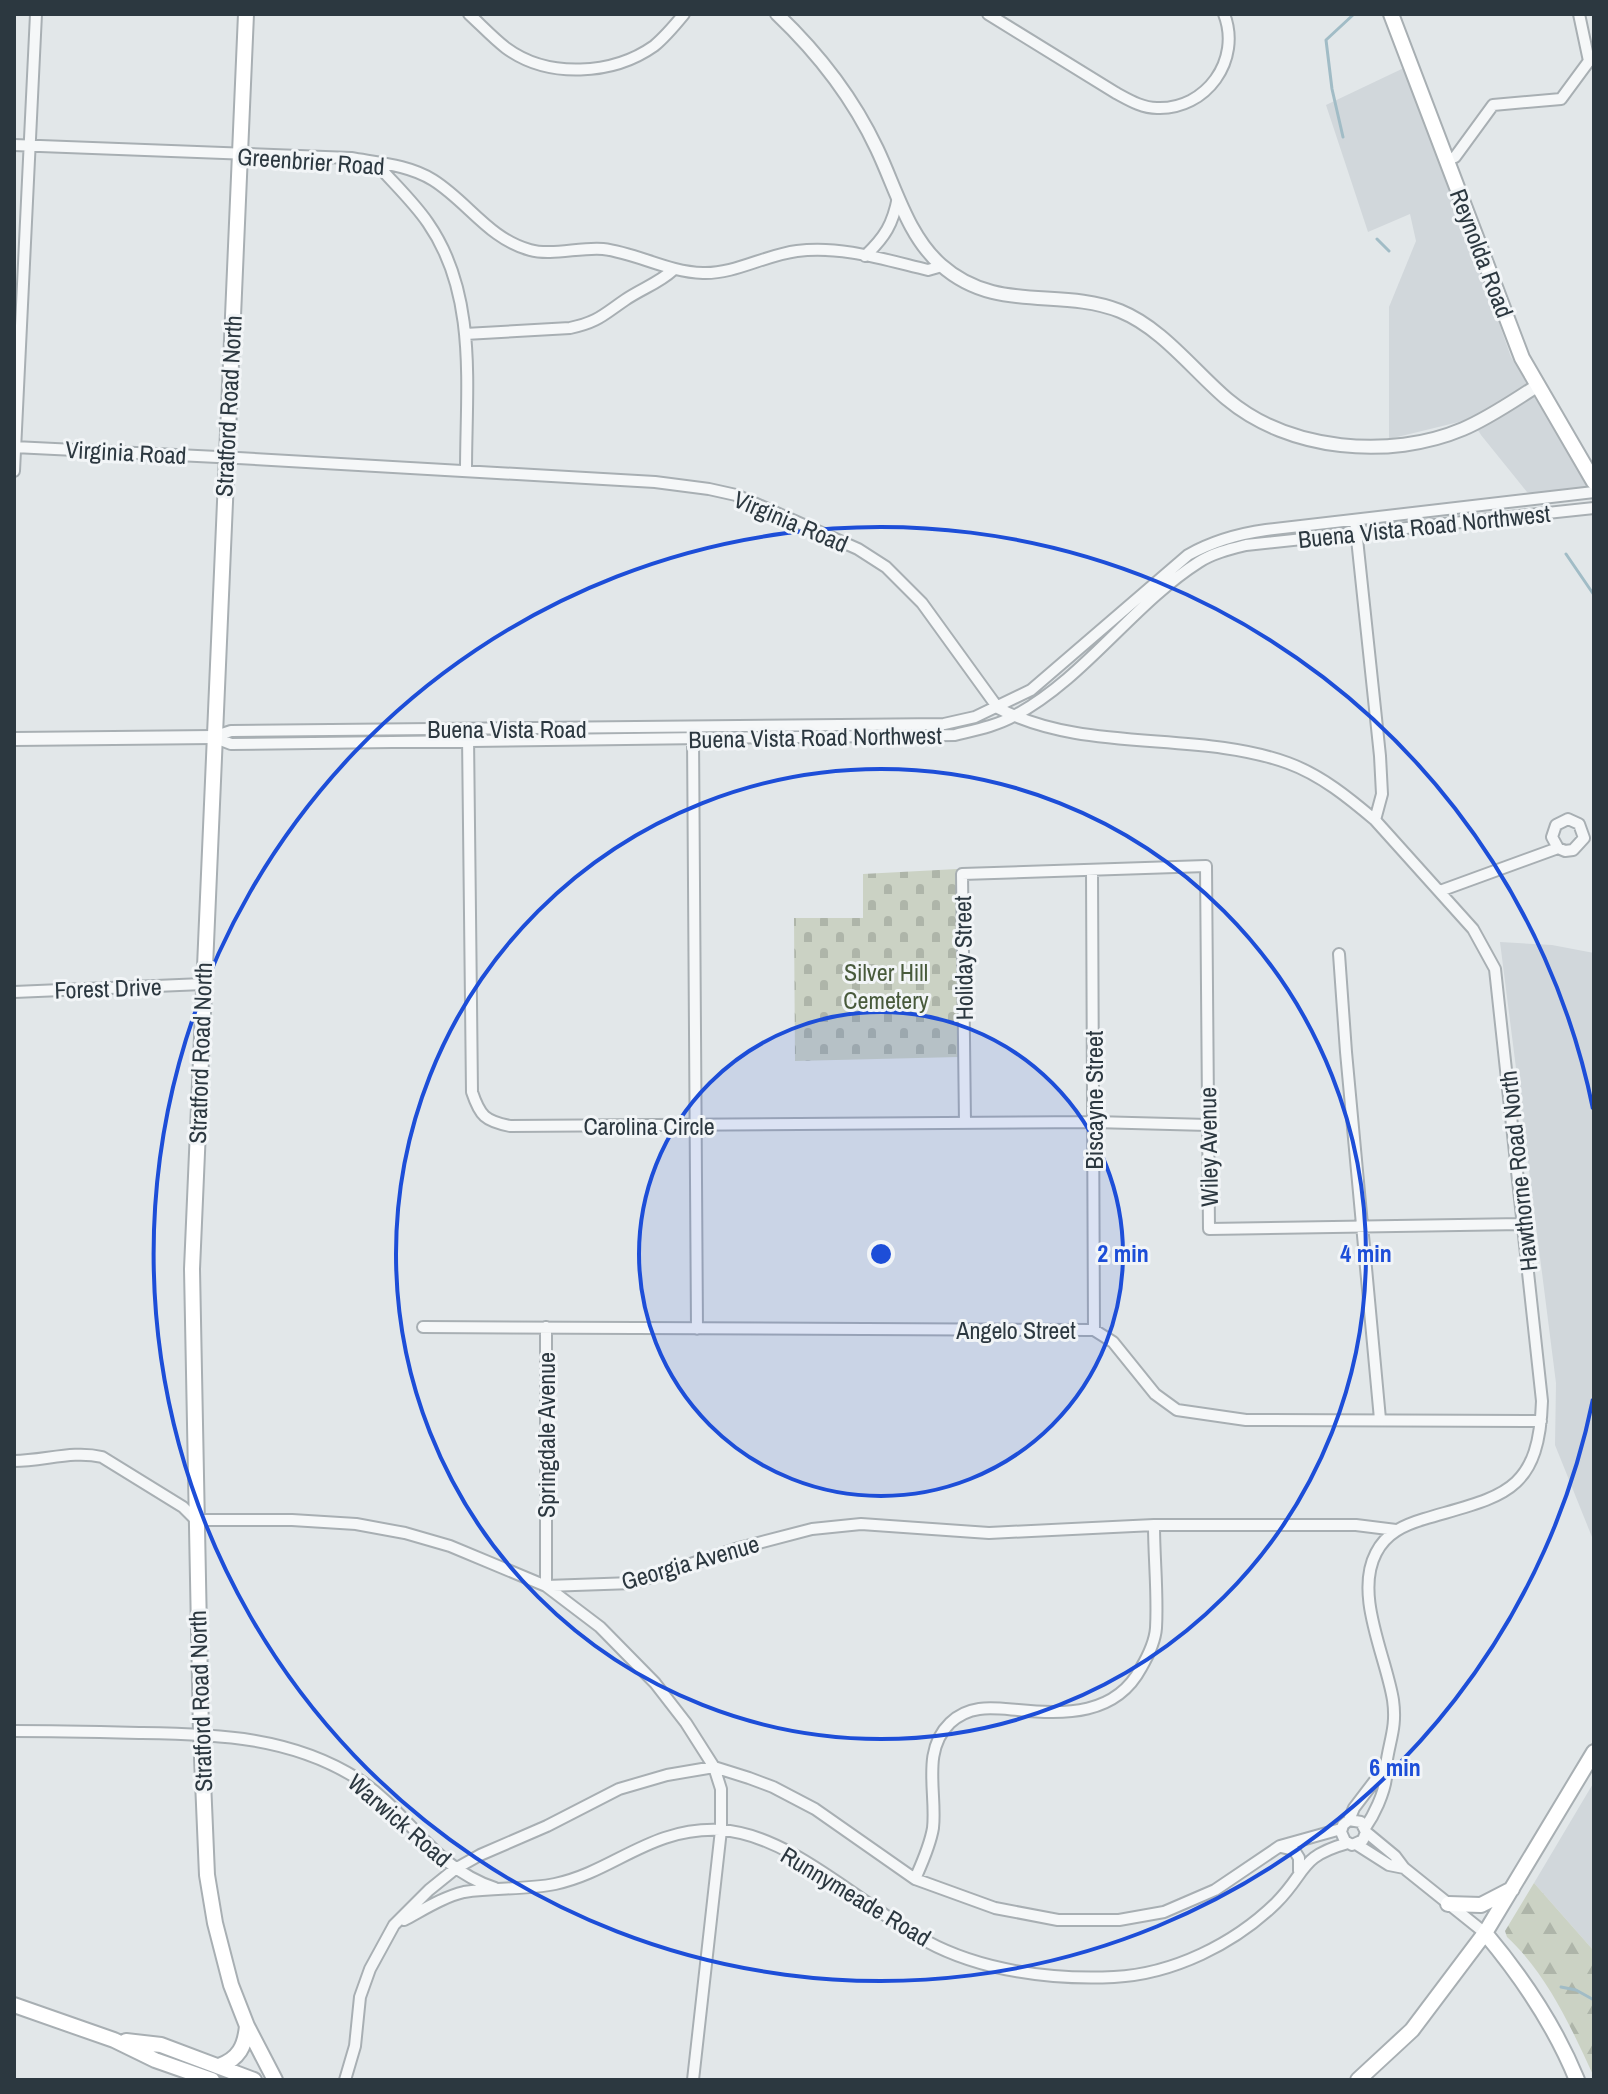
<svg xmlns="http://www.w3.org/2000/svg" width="1608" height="2094" viewBox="0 0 1608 2094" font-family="'Archivo Narrow',sans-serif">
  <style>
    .built { fill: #d1d7db }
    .forest { fill: url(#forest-firs) }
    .cemetery { fill: url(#cemetery-stones) }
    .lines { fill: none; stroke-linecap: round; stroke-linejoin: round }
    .stream { stroke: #a1bcc6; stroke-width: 3 }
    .minor-casing { stroke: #a8afb3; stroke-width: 14 }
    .tertiary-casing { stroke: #a8afb3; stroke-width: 16 }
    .secondary-casing { stroke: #a8afb3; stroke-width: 18 }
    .minor { stroke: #f5f7f8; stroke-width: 10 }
    .tertiary { stroke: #f5f7f8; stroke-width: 12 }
    .secondary { stroke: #fff; stroke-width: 14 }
    .ring { fill: none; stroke: #1d4ed8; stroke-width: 4 }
    .labels { text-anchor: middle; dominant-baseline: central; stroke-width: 6; stroke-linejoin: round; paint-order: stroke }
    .street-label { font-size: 24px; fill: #2c3840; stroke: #f2f5f7 }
    .park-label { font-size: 24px; fill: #485a3b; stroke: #f2f5f7 }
    .centre { fill: #1d4ed8; stroke: #f2f5f7; stroke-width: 4 }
    .ring-label { font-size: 24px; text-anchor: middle; font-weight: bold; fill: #1d4ed8; stroke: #f2f5f7; stroke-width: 6; stroke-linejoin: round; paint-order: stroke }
  </style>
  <defs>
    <pattern id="forest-firs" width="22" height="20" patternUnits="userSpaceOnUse" patternTransform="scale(2)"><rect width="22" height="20" fill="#cbd2c4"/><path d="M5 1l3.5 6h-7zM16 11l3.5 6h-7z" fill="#aeb5a9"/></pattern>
    <pattern id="cemetery-stones" width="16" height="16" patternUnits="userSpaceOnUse" patternTransform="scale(2)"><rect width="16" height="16" fill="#cbd2c4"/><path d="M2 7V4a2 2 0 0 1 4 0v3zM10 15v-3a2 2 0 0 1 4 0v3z" fill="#aeb5a9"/></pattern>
  </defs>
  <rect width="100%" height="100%" fill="#e2e7e9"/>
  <path class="built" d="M1408,66L1511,357L1592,493L1567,501L1527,492L1481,435L1471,419L1389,439V307L1416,241L1410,214L1368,232L1326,105Z
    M1500,942L1552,945L1594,953V1542L1555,1445L1556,1383Z
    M1594,1782V1951L1534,1883Z"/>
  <path class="forest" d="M1534,1883L1594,1951V2077C1571,2027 1547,1974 1507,1937L1505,1931Z"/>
  <path class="cemetery" d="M957,869L959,1057L795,1061L794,918H863V874Z"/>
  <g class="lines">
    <path class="stream" d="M1343,137L1332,89L1326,40L1354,14
      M1377,239L1389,251
      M1566,554L1594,595
      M1561,1987L1576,1990L1594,2000"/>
    <defs>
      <path id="minor" d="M469,14C481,25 493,38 506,48C548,79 613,75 654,46C665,37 675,25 684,14
        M988,14L1116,93C1129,100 1142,108 1157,108C1206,110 1242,60 1224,14
        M14,145L351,158C379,163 409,165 433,180C468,202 489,239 530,250C551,256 580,247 603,249C637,253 667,272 703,273C735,274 765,255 797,251C840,245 886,260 928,270L942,266
        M1446,160L1455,157L1493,105L1561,99L1589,61L1579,14
        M375,162C393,183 413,201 428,223C478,295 466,387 466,470
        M865,256C885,237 893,224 898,197
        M465,334L570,328C598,322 603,315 625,300C641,289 659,283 673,270
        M14,447L238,458L655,482L709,489L736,495L858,549L886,567L922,603L998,708C1085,754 1197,730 1288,763C1321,775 1349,798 1375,820
        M14,471L36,14
        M1355,520L1380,756L1382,794L1375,820L1473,929L1495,969L1542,1401C1539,1495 1501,1496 1424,1519C1404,1525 1386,1533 1376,1553C1354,1595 1386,1656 1393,1700C1397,1728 1389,1741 1386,1766C1385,1770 1387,1774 1386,1778C1384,1794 1374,1815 1365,1828
        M693,735L697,1329
        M468,736L472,1092C480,1116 485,1121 510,1126L1094,1122L1208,1125
        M213,737L231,744L955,735C975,730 996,726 1014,716C1084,679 1133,604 1199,562C1213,553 1230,549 1246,545L1594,508
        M213,737L231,731L944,724L975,717L1031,690L1188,555C1213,541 1237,534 1266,530L1594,492
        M1092,870L1094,1330
        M1440,891L1558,848L1565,851L1573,850L1584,838L1579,824L1568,819L1556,825L1552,837L1558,848
        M1339,954L1346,1052L1380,1419
        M14,992L203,984
        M965,1123L962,874L1206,866L1209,1229L1522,1224
        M423,1327L1094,1330L1113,1342L1155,1394L1177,1410L1246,1420L1541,1421
        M546,1327V1586L600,1627L655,1683L686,1723L714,1767L721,1789V1830L693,2080
        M14,1461C44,1461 73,1450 102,1457L183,1507L196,1520H292L356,1524L405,1533L450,1546L546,1586L633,1583L739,1548L812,1529L861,1524L989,1533L1154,1525H1356L1396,1530
        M14,1731C57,1731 99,1732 142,1733C218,1734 292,1737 358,1779C409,1812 433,1868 495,1888
        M1349,1820L1354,1808L1386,1766
        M1366,1832L1363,1840L1352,1845L1345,1841L1341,1832L1343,1825L1349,1820L1361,1822L1366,1832L1395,1856L1404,1868L1485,1933
        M1356,1844L1389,1865L1404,1868
        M1281,1847L1294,1850L1299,1858V1871
        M915,1879C922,1863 930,1846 933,1828C937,1793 921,1751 950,1723C970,1704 993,1708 1018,1710C1065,1715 1116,1715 1141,1668C1148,1656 1155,1642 1156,1628C1158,1594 1154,1559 1154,1525
        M404,1920C423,1910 443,1897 464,1892C494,1887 525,1890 555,1884C615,1871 650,1827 720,1830C789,1833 865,1908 926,1941C981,1971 1052,1980 1114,1977C1173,1974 1234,1944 1276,1903C1308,1871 1298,1857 1348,1843
        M345,2080L355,2046L360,1997L370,1969L394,1925L429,1890L455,1869L480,1855L547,1826L619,1789L667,1775L714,1767L749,1778L773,1787L815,1809L915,1879L995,1908L1058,1920H1119L1164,1912L1215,1890L1280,1846L1341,1829"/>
      <path id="tertiary" d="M777,14C818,53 853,98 877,149C896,189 908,236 941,265C996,314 1059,287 1120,311C1162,328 1193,370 1227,399C1289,451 1390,460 1463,429C1489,418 1513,401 1537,386
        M14,739L213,737"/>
      <path id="secondary" d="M246,14L192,1269L201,1734L207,1875L215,1923L231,1985L247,2026L275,2080
        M1391,14L1522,358L1594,482
        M1448,1904L1481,1905L1512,1889
        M1485,1933C1522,1977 1555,2026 1577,2080
        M14,2005L114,2040L155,2060L212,2080
        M126,2041L161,2045L254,2080
        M219,2066C239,2059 245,2046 247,2026
        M1358,2080L1412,2030L1485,1933L1594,1752"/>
    </defs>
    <use href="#minor" class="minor-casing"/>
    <use href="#tertiary" class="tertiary-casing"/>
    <use href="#secondary" class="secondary-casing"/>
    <use href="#minor" class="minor"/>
    <use href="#tertiary" class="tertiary"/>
    <use href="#secondary" class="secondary"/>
  </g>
  <circle cx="881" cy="1254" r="242" fill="#1d4ed8" fill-opacity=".12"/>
  <g class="ring">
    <circle cx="881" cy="1254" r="242"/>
    <circle cx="881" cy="1254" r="485"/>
    <path d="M1593 1399A727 727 0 1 1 1593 1109"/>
  </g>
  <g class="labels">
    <g class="street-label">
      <text transform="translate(311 161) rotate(4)">Greenbrier Road</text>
      <text transform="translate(1482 253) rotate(69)">Reynolda Road</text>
      <text transform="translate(228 406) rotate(-87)">Stratford Road North</text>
      <text transform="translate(126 452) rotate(3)">Virginia Road</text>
      <text transform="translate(791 521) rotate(23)">Virginia Road</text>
      <text transform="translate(1424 526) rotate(-6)">Buena Vista Road Northwest</text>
      <text x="507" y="729">Buena Vista Road</text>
      <text transform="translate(815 737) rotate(-1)">Buena Vista Road Northwest</text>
      <text transform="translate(963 958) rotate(-91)">Holiday Street</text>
      <text transform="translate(108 988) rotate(-2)">Forest Drive</text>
      <text transform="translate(200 1053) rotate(-88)">Stratford Road North</text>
      <text transform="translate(1094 1100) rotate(-90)">Biscayne Street</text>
      <text x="649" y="1126">Carolina Circle</text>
      <text transform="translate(1208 1147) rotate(-91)">Wiley Avenue</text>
      <text transform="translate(1518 1171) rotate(-96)">Hawthorne Road North</text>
      <text x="1016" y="1330">Angelo Street</text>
      <text transform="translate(546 1435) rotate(-90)">Springdale Avenue</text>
      <text transform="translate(690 1562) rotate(-16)">Georgia Avenue</text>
      <text transform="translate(200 1701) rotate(-92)">Stratford Road North</text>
      <text transform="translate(400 1820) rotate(41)">Warwick Road</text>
      <text transform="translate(856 1896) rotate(31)">Runnymeade Road</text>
    </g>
    <g class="park-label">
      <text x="886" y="972">Silver Hill<tspan x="886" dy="28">Cemetery</tspan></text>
    </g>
  </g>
  <circle cx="881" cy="1254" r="12" class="centre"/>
  <g class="ring-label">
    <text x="1123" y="1262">2 min</text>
    <text x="1366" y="1262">4 min</text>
    <text x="1395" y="1776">6 min</text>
  </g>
  <rect width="1608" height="2094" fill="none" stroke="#2c3840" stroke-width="32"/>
</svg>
